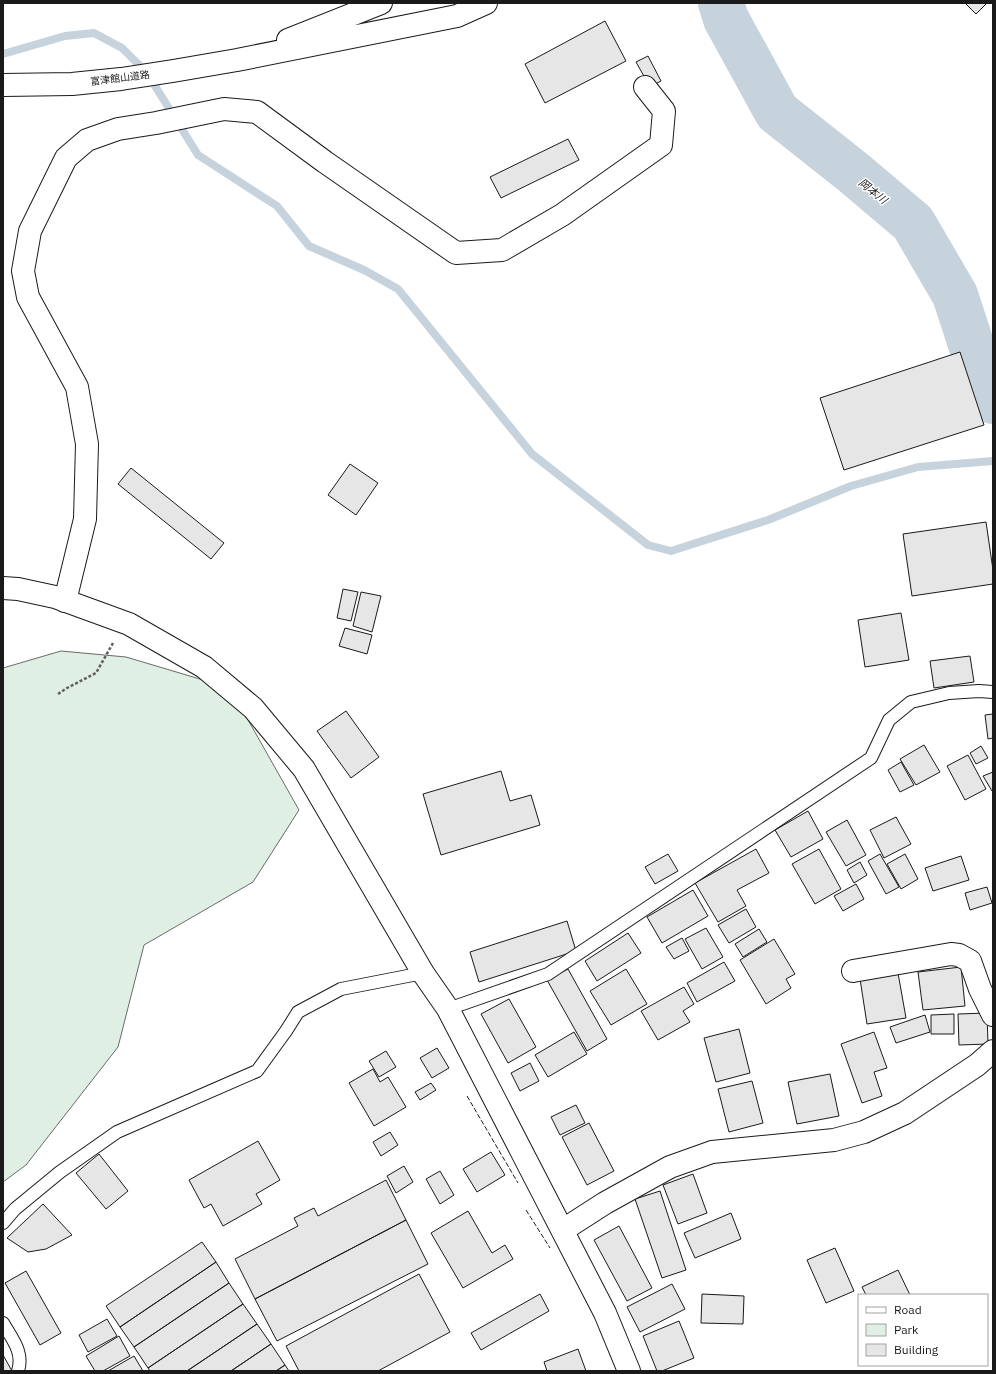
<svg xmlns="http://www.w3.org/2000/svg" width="996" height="1374" viewBox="0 0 996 1374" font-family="'IBM Plex Sans','Noto Sans JP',sans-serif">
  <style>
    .green { fill: #e0efe3; stroke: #6a6a6a }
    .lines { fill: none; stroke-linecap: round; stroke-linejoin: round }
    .stream { stroke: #c6d2dc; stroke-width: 8 }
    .river { stroke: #c6d2dc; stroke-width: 46 }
    .building { fill: #e6e6e6; stroke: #1a1a1a }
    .service-casing { stroke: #1a1a1a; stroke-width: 14 }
    .minor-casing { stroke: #1a1a1a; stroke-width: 24 }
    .tertiary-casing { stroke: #1a1a1a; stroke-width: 24 }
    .motorway-casing { stroke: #1a1a1a; stroke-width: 24 }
    .path { stroke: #5f5f5f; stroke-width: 2.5; stroke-dasharray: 3 2; stroke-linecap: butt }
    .service { stroke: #fff; stroke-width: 12 }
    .minor { stroke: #fff; stroke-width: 22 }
    .tertiary { stroke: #fff; stroke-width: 22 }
    .motorway { stroke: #fff; stroke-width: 22 }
    .fence { stroke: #1a1a1a; stroke-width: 1; stroke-dasharray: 5 2; stroke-linecap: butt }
    .labels { text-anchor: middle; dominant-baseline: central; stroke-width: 3; stroke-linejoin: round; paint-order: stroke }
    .street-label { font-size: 10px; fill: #1a1a1a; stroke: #fff }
    .water-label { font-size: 11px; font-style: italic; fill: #1a1a1a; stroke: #fff }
  </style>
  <rect width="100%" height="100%" fill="#fff"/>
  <path class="green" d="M61,651L126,657L230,688L299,810L253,882L144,945L118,1047L26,1165L3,1182V668Z"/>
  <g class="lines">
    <path class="stream" d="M3,54L65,36L94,33L122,48L147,73L198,155L277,206L309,246L364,270L398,289L532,454L648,545L671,551L768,520L851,486L918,467L993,461"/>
    <path class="river" d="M721,3L726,19L777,112L854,173L913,223L955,295L984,384L993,401"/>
  </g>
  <path class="building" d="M965,3H987L976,14Z
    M605,21L626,61L545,103L525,64Z
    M648,56L661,81L650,87L636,62Z
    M568,139L579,160L501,198L490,177Z
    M960,352L984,425L844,470L820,398Z
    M350,464L378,483L356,515L328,495Z
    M131,468L224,543L211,559L118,484Z
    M986,522L993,570V584L912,596L903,534Z
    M343,589L358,592L351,621L337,618Z
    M361,592L381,596L372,632L353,626Z
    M901,613L909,660L865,667L858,620Z
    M345,628L372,635L367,654L339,646Z
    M970,656L974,682L934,688L930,661Z
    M346,711L379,757L351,778L317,731Z
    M993,714V738L988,739L985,715Z
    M924,745L940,772L916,785L900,759Z
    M981,746L988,758L976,764L970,753Z
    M968,755L986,789L965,800L947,766Z
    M901,762L914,785L900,792L888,770Z
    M501,771L510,801L531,795L540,825L441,855L423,794Z
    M993,772V790L992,791L983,776Z
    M808,811L823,839L791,857L775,830Z
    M896,817L911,844L884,858L870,830Z
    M847,820L866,855L846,866L826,832Z
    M756,849L769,873L737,890L746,906L718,922L695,883Z
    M819,849L841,889L815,904L792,864Z
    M668,854L678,871L655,884L645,867Z
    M880,854L899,887L886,894L868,861Z
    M905,854L918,879L901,889L887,864Z
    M961,856L969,880L933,891L925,868Z
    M860,862L867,875L854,883L847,870Z
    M856,884L864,899L843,911L834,896Z
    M987,887L992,903L970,910L965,893Z
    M693,890L708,916L662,943L647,917Z
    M746,909L756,927L729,943L718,925Z
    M567,921L576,951L479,982L470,952Z
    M706,928L723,957L702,969L685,939Z
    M759,929L767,942L743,957L735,944Z
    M628,933L641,953L597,981L585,961Z
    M682,938L689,951L674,959L666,947Z
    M774,939L795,974L786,979L791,988L766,1004L740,960Z
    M724,962L735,981L697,1002L687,983Z
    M961,967L965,1006L923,1010L918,972Z
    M568,969L607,1039L587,1051L547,980Z
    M626,969L647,1004L611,1025L590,991Z
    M898,973L906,1018L867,1024L860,979Z
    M684,987L694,1004L683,1011L690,1022L658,1040L641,1011Z
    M509,999L536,1047L508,1063L481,1014Z
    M987,1013L988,1044L959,1045L958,1014Z
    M954,1014V1034H931V1015Z
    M925,1015L930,1032L896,1043L890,1027Z
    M739,1029L750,1073L716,1082L704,1038Z
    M574,1032L587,1054L548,1077L535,1055Z
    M874,1032L887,1068L874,1072L882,1096L862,1103L841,1044Z
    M437,1048L449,1068L432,1078L420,1058Z
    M386,1051L396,1067L379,1077L369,1061Z
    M530,1063L539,1081L520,1091L511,1073Z
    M373,1069L380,1082L388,1077L406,1107L374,1126L349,1083Z
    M830,1074L839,1116L797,1124L788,1082Z
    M752,1081L763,1123L729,1132L718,1089Z
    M431,1083L436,1090L420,1100L415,1092Z
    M576,1105L585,1123L560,1135L551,1117Z
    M589,1123L614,1171L587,1185L562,1137Z
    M390,1132L398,1145L381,1156L373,1142Z
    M258,1141L280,1180L256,1194L262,1204L223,1226L211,1204L204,1208L189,1180Z
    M491,1152L505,1175L477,1192L463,1169Z
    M99,1154L128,1191L106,1209L76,1173Z
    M404,1166L413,1182L396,1193L387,1176Z
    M440,1171L454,1195L440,1204L426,1179Z
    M693,1174L707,1213L678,1224L663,1185Z
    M386,1180L406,1220L255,1299L235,1259L298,1226L294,1218L314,1208L318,1216Z
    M660,1191L686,1270L662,1278L635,1199Z
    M43,1204L72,1235L46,1249L28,1252L7,1238Z
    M468,1211L492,1253L505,1245L513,1259L463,1288L431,1233Z
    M731,1213L741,1239L695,1258L684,1233Z
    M406,1220L428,1264L277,1341L255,1299Z
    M619,1226L652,1288L627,1301L594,1240Z
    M202,1242L216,1262L120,1327L106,1306Z
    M835,1248L854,1291L826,1303L807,1260Z
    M216,1262L229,1283L134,1347L120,1327Z
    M898,1270L910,1295H866L862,1287Z
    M26,1271L61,1333L40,1345L5,1283Z
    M419,1274L450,1332L378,1371H299L286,1346Z
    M229,1283L243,1304L148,1368L134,1347Z
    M672,1284L685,1309L640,1332L627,1307Z
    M540,1294L549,1311L481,1350L471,1333Z
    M702,1294L744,1296L743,1324L701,1323Z
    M243,1304L257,1324L187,1371H150L148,1368Z
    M107,1319L117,1336L88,1352L79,1335Z
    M679,1321L694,1358L662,1371H657L643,1336Z
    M257,1324L271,1344L231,1371H187Z
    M119,1336L130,1356L103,1371H95L86,1356Z
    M271,1344L285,1365L276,1371H231Z
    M578,1349L586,1371H547L544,1362Z
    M3,1355L12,1371H3Z
    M134,1356L143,1371H108Z
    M285,1365L289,1371H276Z"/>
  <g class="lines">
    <defs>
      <path id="service" d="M448,1009L548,974L871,758L889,720L911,702L949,693L979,691L993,692
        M3,1223L15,1209L60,1172L117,1132L257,1071L286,1031L298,1012L341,989L423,973
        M3,1323C12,1339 24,1352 18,1371"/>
      <path id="minor" d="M65,601L85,519L87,444L77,387L28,297L23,271L30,231L66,158L87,140L118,129L156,123L224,109L257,112L325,162L456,253L502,250L562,215L661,145L664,111L645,87
        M853,971L951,954L959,955L970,961L980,989L993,1015
        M563,1230L605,1203L670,1167L712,1152L834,1140L864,1132L905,1113L977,1065L993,1051"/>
      <path id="tertiary" d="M3,588L18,589L55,597L129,624L204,667L253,708L304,769L423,973L448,1009L605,1313L629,1371"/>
      <path id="motorway" d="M288,40L381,3
        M3,85L72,84L121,79L173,71L237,60L457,16L486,3"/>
    </defs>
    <use href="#service" class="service-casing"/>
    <use href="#minor" class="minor-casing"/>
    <use href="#tertiary" class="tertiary-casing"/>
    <use href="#motorway" class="motorway-casing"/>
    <path class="path" d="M58,694L67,688L96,673L113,643"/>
    <use href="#service" class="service"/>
    <use href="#minor" class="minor"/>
    <use href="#tertiary" class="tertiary"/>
    <use href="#motorway" class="motorway"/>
    <path class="fence" d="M467,1096L518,1183
      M526,1210L550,1248"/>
  </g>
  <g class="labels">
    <g class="street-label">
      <text transform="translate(120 78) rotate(-7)">富津館山道路</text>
    </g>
    <g class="water-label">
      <text transform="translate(873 191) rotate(39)">岡本川</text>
    </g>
  </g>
  <rect width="996" height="1374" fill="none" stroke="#1a1a1a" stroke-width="8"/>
  <rect x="858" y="1294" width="130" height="72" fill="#ffffff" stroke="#a3a3a3"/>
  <rect x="866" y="1307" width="20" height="6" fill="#ffffff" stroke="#a3a3a3"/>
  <text x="894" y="1314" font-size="12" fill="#1a1a1a">Road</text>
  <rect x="866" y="1324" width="20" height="12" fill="#e0efe3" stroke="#a3a3a3"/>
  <text x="894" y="1334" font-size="12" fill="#1a1a1a">Park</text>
  <rect x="866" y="1344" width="20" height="12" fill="#e6e6e6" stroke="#a3a3a3"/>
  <text x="894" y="1354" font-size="12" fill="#1a1a1a">Building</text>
</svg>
